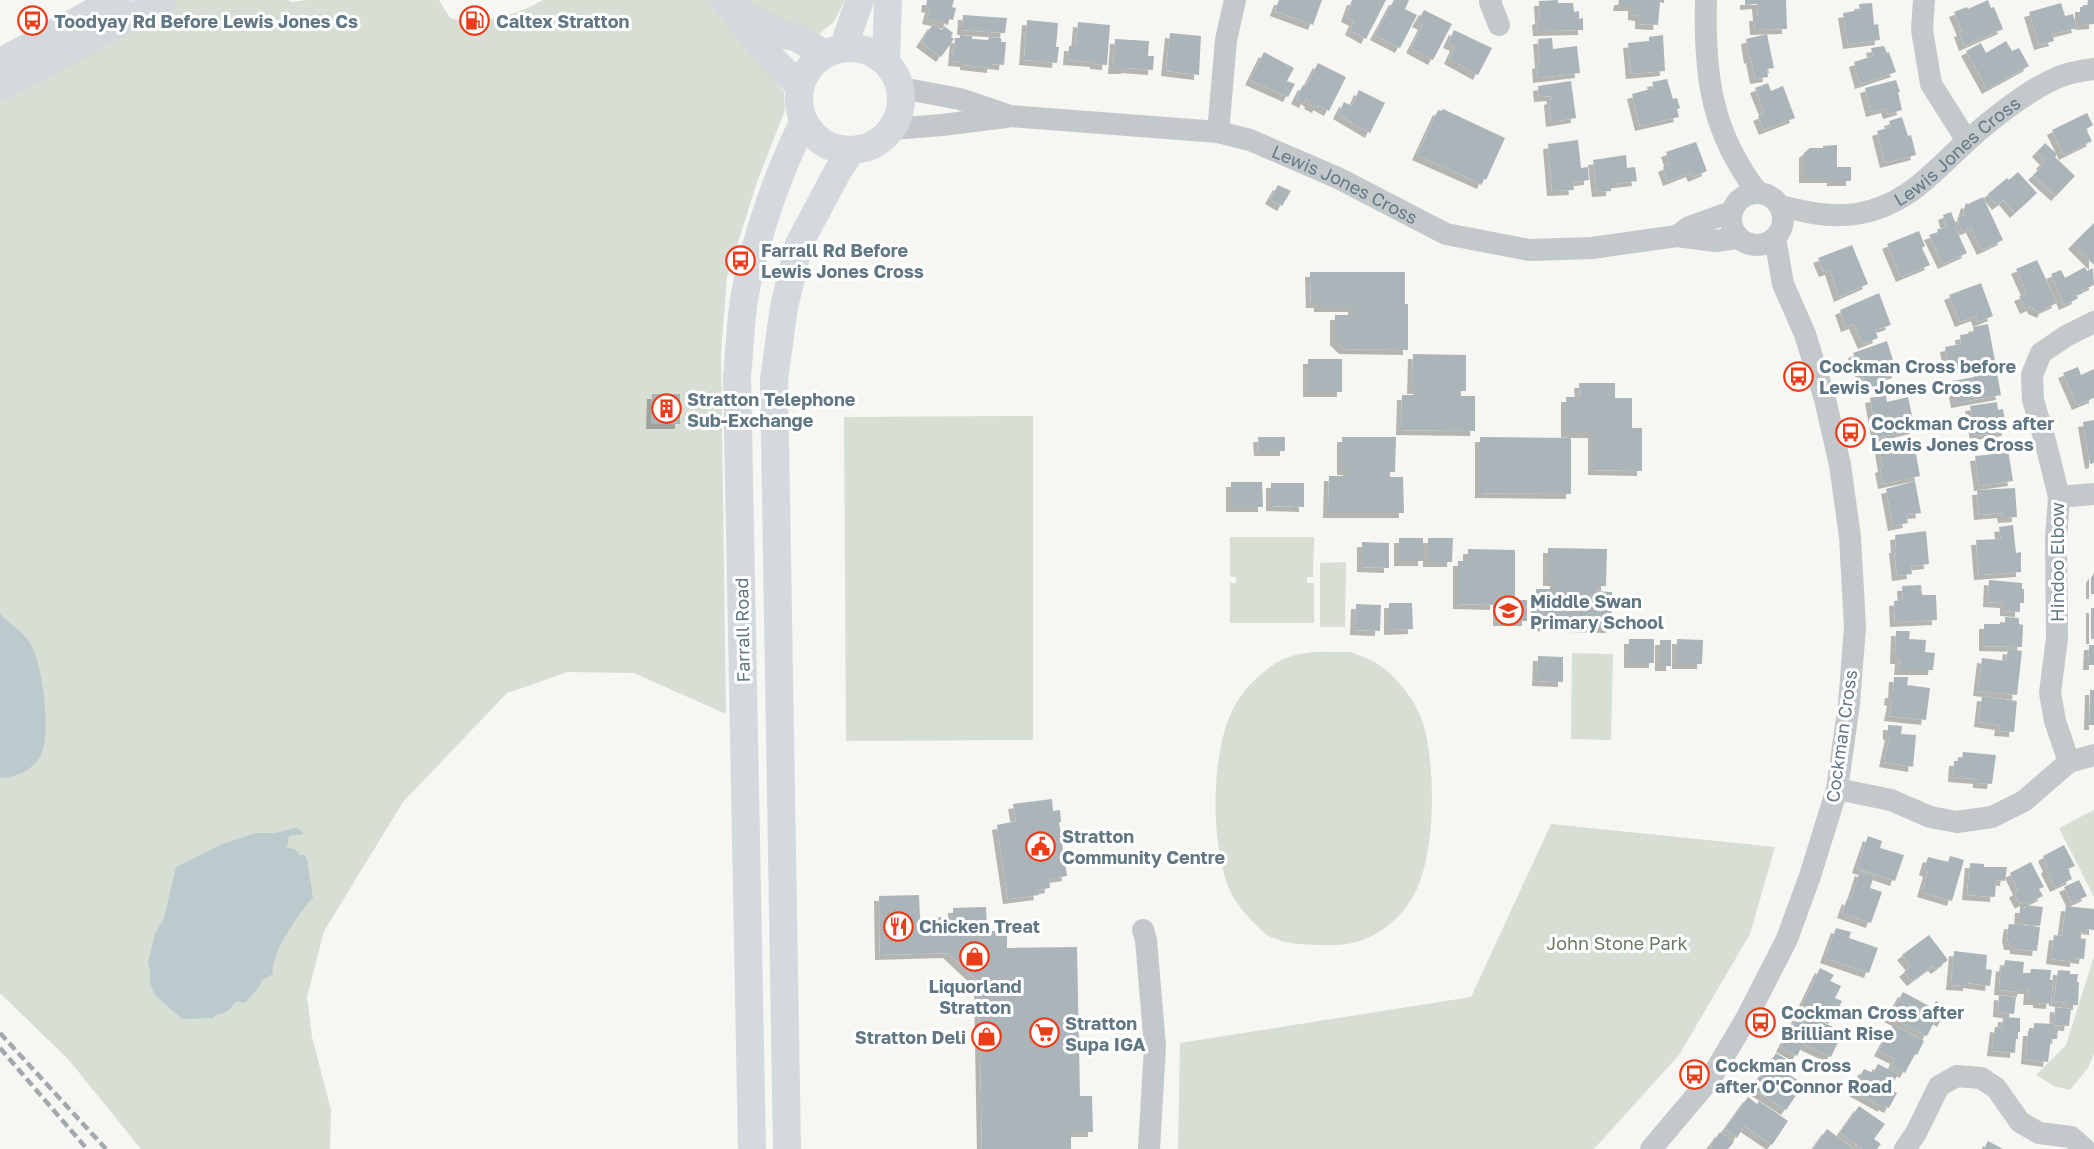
<svg xmlns="http://www.w3.org/2000/svg" width="2094" height="1149" viewBox="0 0 2094 1149" font-family="'Golos Text',sans-serif">
  <style>
    .green { fill: #d7ded3 }
    .water { fill: #bcc9cd }
    .building { fill: #abb5b9; filter: url(#shadow) }
    .lines { fill: none; stroke-linecap: round; stroke-linejoin: round }
    .minor { stroke: #c3c8ca; stroke-width: 22 }
    .major { stroke: #d4d9dd; stroke-width: 28 }
    .rail { stroke: #a1a9ae; stroke-width: 4.5; stroke-dasharray: 9 4.5; stroke-linecap: butt }
    .labels { text-anchor: middle; dominant-baseline: central; stroke-width: 6; stroke-linejoin: round; paint-order: stroke }
    .poi-label { font-size: 18px; font-weight: bold; fill: #637885; stroke: #fff; text-anchor: start }
    .street-label { font-size: 18px; fill: #637885; stroke: #fff }
    .park-label { font-size: 18px; fill: #697c62; stroke: #fff }
  </style>
  <defs>
    <filter id="shadow"><feDropShadow dx="-5" dy="5" stdDeviation="0" flood-color="#0004"/></filter>
  </defs>
  <rect width="100%" height="100%" fill="#f6f6f2"/>
  <path class="green" d="M162,0H288L291,2L308,0H439L450,18C482,26 515,16 543,0H710L784,92L785,110L757,182L727,277L721,353L726,714L634,673L568,672L507,693L403,802L324,931L307,997L312,1037L331,1110L330,1149H141L68,1059L0,993V89Z
    M742,0H845L834,22L814,38Z
    M1033,416V740L846,741L844,417Z
    M1230,537H1314L1313,577H1307V583H1314V623H1230V583H1236V577L1230,576Z
    M1346,562L1345,627H1320V563Z
    M1351,652C1363,657 1378,662 1387,671C1402,683 1417,705 1423,723C1436,766 1436,852 1415,893C1399,923 1370,944 1336,945C1316,945 1287,946 1269,936C1264,934 1259,927 1255,924C1244,913 1232,899 1227,883C1210,835 1210,740 1240,697C1249,684 1263,672 1276,663C1299,649 1326,652 1351,652Z
    M1572,653L1613,654L1611,740L1571,739Z
    M2094,810V897L2059,828Z
    M1551,824L1775,847L1750,934L1679,1055L1594,1149H1178L1180,1043L1471,997Z
    M2094,956V1054L2088,1068L2070,1090L2054,1086L2036,1075L2066,1045Z"/>
  <path class="water" d="M0,614C9,623 23,632 30,643C43,664 52,736 40,757C31,772 15,777 0,778Z
    M295,828L302,831L303,834L289,836L287,848L295,849L299,855H304L307,859L313,898C301,909 269,956 273,974L262,980L259,987L245,1003L237,1001C230,1008 228,1014 217,1014L213,1018L182,1019L155,995L150,983V972L148,962L155,934L164,918L176,867L220,845L241,838L257,833H276Z"/>
  <path class="building" d="M927,0H954L952,7L956,8L953,20L949,19L948,24L927,19L930,8L926,7Z
    M1279,0H1322L1313,25L1275,11Z
    M1352,0H1386L1366,39L1350,30L1354,21L1346,17Z
    M1394,0H1409L1405,9L1417,15L1400,48L1375,35Z
    M1558,0V3H1573L1574,12L1579,11V19L1583,18V30L1538,31L1537,20L1540,19L1539,1Z
    M1619,0H1664V3L1660,2L1658,25L1640,24V16L1633,15V6H1618Z
    M1745,0H1786L1787,29L1755,30L1754,16H1758L1757,4L1745,5Z
    M1988,0L1991,8L1994,7L2003,29L1964,46L1959,32L1962,31L1954,12L1967,7L1968,9Z
    M2088,0H2094V24L2080,25V7H2087Z
    M1872,3L1874,25L1878,24L1880,40L1848,44L1843,13L1860,10L1859,4Z
    M2061,3L2065,16L2073,14L2077,28L2052,34L2054,41L2039,45L2029,12Z
    M1424,10L1452,24L1433,60L1411,48L1423,25L1417,22Z
    M963,15L1007,18L1005,33L962,30Z
    M1027,20L1058,23L1056,47H1059L1057,63L1024,60Z
    M1078,22L1110,25L1107,65L1095,64V62L1068,60L1069,46H1076Z
    M933,24L942,30L944,26L953,33L951,37L954,39L941,57L921,42Z
    M1454,30L1492,48L1478,75L1449,59L1455,46L1448,43Z
    M1170,33L1201,36L1199,75L1166,71Z
    M1767,34L1774,68L1767,69L1768,77L1755,79L1751,58L1749,59L1746,39Z
    M960,35L972,36V39L988,40L989,37L1001,38V42H1006L1004,65L992,64V68L965,65V62L953,61L955,38H960Z
    M1663,35L1665,71L1631,74L1628,43L1649,41V37Z
    M1552,38L1553,49L1577,46L1580,73L1538,78L1537,64L1540,63L1538,39Z
    M1115,39L1149,41L1148,56H1154L1153,70L1126,68V69H1113Z
    M2006,41L2012,51L2019,48L2029,66L1987,89L1966,51L1981,43L1986,53Z
    M1884,46L1887,53L1889,52L1896,72L1860,84L1854,62L1873,56L1871,48Z
    M1264,52L1294,68L1287,81L1295,84L1288,97L1250,80Z
    M1318,63L1346,77L1329,111L1318,105L1317,108L1309,104L1310,102L1306,99L1304,103L1296,99L1303,85L1306,86Z
    M1667,79L1673,99L1677,98L1680,108L1677,109L1679,117L1640,126L1632,94L1654,88L1652,82Z
    M1896,80L1900,92H1898L1902,110L1888,114L1886,108L1871,112L1865,88Z
    M1571,81L1576,118L1551,122L1549,100L1552,99L1551,96L1539,97L1538,86Z
    M1768,83L1771,91L1783,86L1795,118L1764,130L1758,116L1765,113L1755,88Z
    M1359,90L1385,103L1370,133L1338,114L1344,102L1352,106Z
    M1443,109L1505,138L1486,180L1484,179L1482,184L1417,155L1438,110L1441,111Z
    M2087,113L2093,125L2086,129L2092,141L2064,155L2052,130Z
    M1902,117L1908,136L1911,135L1916,155L1885,163L1877,131L1891,127L1889,121Z
    M1578,140L1581,168L1588,167L1589,180L1573,182L1574,190L1552,191L1548,144Z
    M1696,142L1707,171L1693,177L1691,172L1668,181L1663,167L1670,164L1666,152Z
    M2045,143L2057,154L2055,157L2075,176L2056,196L2033,175L2043,166L2041,164L2045,160L2037,152Z
    M1837,145V167H1851V181H1832V178H1804V153L1810,148H1823V146Z
    M1626,155L1627,168L1635,167L1637,181L1611,184V191L1597,192L1593,160Z
    M2018,172L2037,193L2015,213L2004,200L1997,205L1988,194L2007,178L2009,180Z
    M1278,185L1291,191L1282,206L1270,199Z
    M1983,197L2003,240L1982,250L1971,228L1962,231L1957,218L1965,215L1963,213L1966,203L1968,204Z
    M1951,212L1957,227H1955L1967,253L1943,264L1929,235L1938,232L1937,229L1947,228L1943,215Z
    M2094,223V265L2073,244Z
    M1919,231L1925,246L1922,248L1930,265L1901,277L1887,244Z
    M1852,245L1868,284L1839,297L1830,270L1824,272L1818,258Z
    M2037,260L2057,303L2044,309L2042,313L2033,309L2032,306L2025,309L2019,296L2027,293L2016,269Z
    M2085,267L2087,271L2093,268L2094,285L2082,290L2083,293L2076,296L2077,299L2064,305L2051,274L2061,270L2065,278Z
    M1310,272H1405V304H1408V350L1344,349L1335,340V315H1353V307H1319V303H1311Z
    M1981,283L1993,316L1978,322L1976,316L1960,322L1949,295Z
    M1879,293L1891,325L1875,330L1878,338L1863,344L1854,324L1846,327L1840,310Z
    M1988,324L1995,361L1949,369L1945,347L1961,344L1960,335L1974,333L1973,327Z
    M1887,341L1897,373L1880,379L1882,386L1868,391L1853,353Z
    M1413,354L1466,355V391H1459V396H1475V431L1401,430L1402,395H1418V389H1412Z
    M1308,359H1342V392H1308Z
    M1992,367L1993,374L1997,373L2001,395L1956,403L1952,381L1980,376L1979,369Z
    M2078,367L2081,375L2094,369V398L2077,405L2063,373Z
    M1579,383H1615V398H1632V428H1642V471L1593,470V433H1566V397H1580Z
    M652,394H680V424H651Z
    M1886,395L1887,402L1908,397L1915,429L1877,438L1870,398Z
    M1997,402L1998,410L2003,409L2007,431L1975,436L1970,406Z
    M2094,420V463L2090,464L2083,422Z
    M1258,437H1285V451H1259Z
    M1342,437H1396L1395,472H1388V477H1403L1404,513H1328L1329,476H1348V470H1342Z
    M1480,437L1571,438V494L1480,493Z
    M1893,440L1894,447L1914,443L1920,476L1883,484L1880,468L1883,467L1879,443Z
    M2007,443L2013,481L1979,486L1975,456L1995,454L1994,445Z
    M1915,481L1921,513L1906,515L1908,523L1893,526L1886,489Z
    M1231,482H1262L1263,507H1231Z
    M1271,483H1304V507L1271,506Z
    M2015,488L2017,517L2003,518L2002,513L1979,515L1977,490Z
    M2013,525L2016,553L2021,552V572L1979,575L1976,540L2001,539L1999,527Z
    M1926,531L1929,564L1911,566L1912,574L1897,576L1894,548H1896L1895,535Z
    M1399,538H1423V561H1399Z
    M1428,538H1453L1452,562H1428Z
    M1362,542L1389,543V568L1362,567Z
    M1548,548L1607,549L1606,586H1595V591L1612,592L1611,628L1536,626V589H1555V581H1548Z
    M1468,549L1515,550V598H1495V605L1458,604V561H1468Z
    M2094,573V594H2091V578Z
    M1989,580L2022,583V589H2024V603H2020V612L2005,611V603L1988,602Z
    M1921,585L1922,595H1936L1937,620L1895,622L1894,601L1903,600L1902,586Z
    M1498,600H1527V621H1498Z
    M1389,603H1412L1413,629L1389,630Z
    M1356,604L1381,605L1380,631L1355,630Z
    M2091,608H2094V639H2091Z
    M2005,617L2019,618V624L2023,625L2022,647L1984,646V624H2005Z
    M1896,631H1910L1909,639L1926,640L1925,652L1935,653L1933,670H1899L1900,659H1895Z
    M1629,639H1654V663H1629Z
    M1677,639L1703,640L1702,664H1677Z
    M1660,640H1671V666H1660Z
    M2089,645H2094V665H2088Z
    M2008,649L2022,651L2017,695L1978,691L1982,658L2006,661Z
    M1538,656L1563,657V682L1537,681Z
    M1894,677H1908L1907,685L1930,688L1926,720L1889,716L1892,701L1889,700L1890,693H1893Z
    M2090,690H2094V725H2089Z
    M1982,696L2017,701L2014,732L1999,731L2000,725L1979,722Z
    M1888,725L1902,726L1901,734L1916,735L1913,767L1884,762L1890,735H1888Z
    M1963,752L1996,755L1992,784L1978,783V779L1953,777L1954,761H1962Z
    M1052,799L1053,811L1060,810L1061,822H1059L1067,876L1049,879L1050,888L1038,890L1039,895L1008,899L997,825L1016,821L1013,804Z
    M1868,836L1882,841L1880,848L1904,855L1895,881L1857,868Z
    M2064,845L2075,866L2068,869L2072,879L2055,887L2046,869L2048,867L2043,856Z
    M1950,856L1964,860L1952,901L1922,892L1928,872L1924,870L1928,857L1948,862Z
    M2031,862L2044,887L2039,889L2043,896L2026,904L2024,901L2020,904L2014,893L2018,890L2010,873Z
    M1970,863L1984,864V867H2007L2005,881L1996,880L1995,897L1967,895Z
    M1860,871L1874,876L1870,888L1882,892L1871,923L1842,913L1847,899L1850,901Z
    M2079,880L2087,896L2072,903L2064,887Z
    M919,895L920,918L953,917V908L986,907L987,931H1007V948L1077,947L1080,1096H1092L1093,1132H1071V1149H982L979,982L948,953L880,955L879,896Z
    M2025,905L2043,907L2040,926L2024,924V921H2019L2020,908H2025Z
    M2066,906L2094,909V930L2086,929V933L2079,932V938L2086,939L2084,959L2075,958V962L2051,959L2054,935L2062,936Z
    M2009,924L2040,927L2037,951L2015,949V945H2009L2007,936Z
    M1836,928L1851,932L1849,938L1878,948L1869,973L1825,958Z
    M1929,935L1948,960L1936,969L1933,966L1912,981L1904,972L1911,966L1902,955Z
    M1954,951L1987,955L1986,969L1992,970L1990,986L1968,983V986L1951,985Z
    M2005,960L2024,962L2023,973H2030L2031,969L2051,970L2050,980H2053L2051,1004L2038,1003V1000H2028L2029,989H2022V992L1999,990L2001,966L2004,967Z
    M1820,968L1834,975L1830,981L1841,986L1835,998L1842,1001L1833,1019L1802,1005Z
    M2058,970L2070,971V974H2078L2077,982H2079L2078,1005H2067L2068,1003L2054,1001Z
    M1903,992L1929,1006L1925,1013L1929,1014L1936,1001L1949,1009L1942,1022L1936,1018L1927,1036L1889,1017Z
    M1999,995L2016,997L2014,1014L1998,1012Z
    M2055,1007L2071,1009L2069,1026L2054,1025Z
    M1800,1011L1843,1032L1831,1057L1803,1044L1797,1056L1781,1047Z
    M2003,1017L2020,1018V1032H2018V1039H2016L2015,1053L1992,1051L1995,1027L2002,1028Z
    M2034,1023L2053,1024V1028L2058,1029L2057,1039H2051L2048,1062L2026,1059L2028,1031H2034Z
    M1893,1025L1924,1041L1917,1055L1915,1054L1905,1073L1892,1067L1895,1059L1879,1051Z
    M1776,1053L1789,1061L1783,1071L1804,1084L1786,1110L1752,1088L1759,1076L1761,1078Z
    M1878,1064L1898,1074L1890,1089L1897,1093L1889,1108L1883,1105V1107L1852,1090L1864,1069L1873,1073Z
    M1748,1097L1757,1104L1759,1101L1788,1121L1772,1145L1744,1126L1737,1138L1725,1129Z
    M1859,1106L1885,1124L1874,1139L1881,1144L1877,1149H1862L1840,1133Z
    M1827,1129L1854,1149H1813Z
    M1720,1132L1734,1142L1728,1149H1711L1712,1147L1710,1146Z
    M1988,1141L2003,1149H1984Z"/>
  <g class="lines">
    <g class="minor">
      <path d="M1491,0L1490,2L1499,25"/>
      <path d="M1706,0C1704,75 1711,132 1758,193"/>
      <path d="M1924,0L1922,30L1931,84L1967,141"/>
      <path id="s1" d="M901,88L960,99L1010,116L1218,132L1250,140L1338,178L1446,234L1529,250L1592,248L1677,236L1715,241L1738,238"/>
      <path d="M892,129L942,125L1006,117"/>
      <path d="M1218,132L1226,40L1235,0"/>
      <circle cx="1757" cy="219" r="26"/>
      <path id="s2" d="M1780,206C1805,212 1830,218 1856,214C1906,206 1931,174 1965,143C1990,120 2035,84 2067,74C2076,72 2085,70 2094,69"/>
      <path d="M1677,236L1689,227L1731,212"/>
      <path d="M2059,497L2094,494"/>
      <path d="M2069,762L2055,721L2050,693L2057,638L2056,539L2059,497L2046,444L2033,400L2032,375L2041,353L2066,336L2094,322"/>
      <path d="M1837,789L1891,800L1930,817L1957,822L1992,817L2024,801L2069,762L2094,755"/>
      <path d="M1143,930L1146,940L1155,1046L1149,1149"/>
      <path d="M1651,1149L1711,1078L1746,1019L1787,939L1810,876L1837,789L1849,704L1855,627L1850,537L1840,465L1825,399L1805,334L1783,284L1775,238"/>
      <path d="M1905,1149L1916,1133L1939,1086L1957,1076L1981,1078L1996,1088L2020,1122L2039,1133L2071,1137L2085,1149"/>
    </g>
    <path class="major" d="M725,0L764,50L800,87
      M737,11L779,33L797,38L825,54
      M843,48L860,0
      M799 99a51 51 0 1 1 102 0a51 51 0 1 1-102 0Z
      M0,62L116,0
      M886,62L888,0
      M0,88L162,0
      M752,1149L737,376C740,349 740,321 745,294C755,239 779,170 804,121
      M787,1149L774,379L784,307L799,244L839,169L852,150"/>
    <path class="rail" d="M0,1033L106,1149
      M0,1048L87,1149"/>
  </g>
  <defs>
    <symbol id="bus-ring" viewBox="-11 -11 22 22"><circle r="9.5" fill="#fff" stroke="#ec3d1b" stroke-width="1.5"/><path d="M-5-6H5V4H4V6H2V4H-2V6H-4V4H-5ZM-3.5-4V0h7V-4ZM-3.5 1.2v1.5H-2V1.2ZM2 1.2v1.5H3.5V1.2Z" fill="#ec3d1b"/></symbol>
    <symbol id="fuel-ring" viewBox="-11 -11 22 22"><circle r="9.5" fill="#fff" stroke="#ec3d1b" stroke-width="1.5"/><path d="M-5.5-6h7V0h2V4h1.3V-2.5L3-4.5l.8-.8L6-3V5H2.5V1h-1V6h-7ZM-4.2-4.7v3.2H.2V-4.7Z" fill="#ec3d1b"/></symbol>
    <symbol id="building-ring" viewBox="-11 -11 22 22"><circle r="9.5" fill="#fff" stroke="#ec3d1b" stroke-width="1.5"/><path d="M-4-6H4V6H1V3H-1V6H-4ZM-2.5-4.3h1.7v1.8h-1.7ZM.8-4.3h1.7v1.8H.8ZM-2.5-1h1.7V.8h-1.7ZM.8-1h1.7V.8H.8Z" fill="#ec3d1b"/></symbol>
    <symbol id="school-ring" viewBox="-11 -11 22 22"><circle r="9.5" fill="#fff" stroke="#ec3d1b" stroke-width="1.5"/><path d="M0-5L7-2L0 1L-7-2ZM-4 1L0 2.5L4 1V4Q0 6-4 4Z" fill="#ec3d1b"/></symbol>
    <symbol id="civic-ring" viewBox="-11 -11 22 22"><circle r="9.5" fill="#fff" stroke="#ec3d1b" stroke-width="1.5"/><path d="M-.6-6.5H3V-4.5H.6V-3L4-1V1h2V6H-6V1h2V-1L-.6-3ZM-1.2 2.5V6h2.4V2.5Z" fill="#ec3d1b"/></symbol>
    <symbol id="restaurant-ring" viewBox="-11 -11 22 22"><circle r="9.5" fill="#fff" stroke="#ec3d1b" stroke-width="1.5"/><path d="M-5-6h1v4h1v-4h1v4h1v-4h1v5L-1.5 .5V6h-2V.5L-5-1ZM5-6V6H3V1.5H1.5Q1.5-4 5-6Z" fill="#ec3d1b"/></symbol>
    <symbol id="shop-ring" viewBox="-11 -11 22 22"><circle r="9.5" fill="#fff" stroke="#ec3d1b" stroke-width="1.5"/><path d="M-5-2.5h2.3a2.7 3.5 0 0 1 5.4 0H5L5.5 6h-11ZM-1.5-2.5h3a1.5 2.3 0 0 0-3 0Z" fill="#ec3d1b"/></symbol>
    <symbol id="supermarket-ring" viewBox="-11 -11 22 22"><circle r="9.5" fill="#fff" stroke="#ec3d1b" stroke-width="1.5"/><path d="M-6-5.5h2.5l.6 2H6L4.5 2H-2.5L-4.4-4H-6ZM-1.5 3.2a1.3 1.3 0 1 0 .1 0ZM3 3.2a1.3 1.3 0 1 0 .1 0Z" fill="#ec3d1b"/></symbol>
  </defs>
  <g fill-rule="evenodd">
    <use href="#bus-ring" x="16" y="4" width="33" height="33"/>
    <use href="#fuel-ring" x="458" y="4" width="33" height="33"/>
    <use href="#bus-ring" x="724" y="244" width="33" height="33"/>
    <use href="#bus-ring" x="1782" y="360" width="33" height="33"/>
    <use href="#building-ring" x="650" y="392" width="33" height="33"/>
    <use href="#bus-ring" x="1834" y="416" width="33" height="33"/>
    <use href="#school-ring" x="1492" y="594" width="33" height="33"/>
    <use href="#civic-ring" x="1024" y="830" width="33" height="33"/>
    <use href="#restaurant-ring" x="882" y="910" width="33" height="33"/>
    <use href="#shop-ring" x="958" y="940" width="33" height="33"/>
    <use href="#bus-ring" x="1744" y="1006" width="33" height="33"/>
    <use href="#supermarket-ring" x="1028" y="1016" width="33" height="33"/>
    <use href="#shop-ring" x="970" y="1020" width="33" height="33"/>
    <use href="#bus-ring" x="1678" y="1058" width="33" height="33"/>
  </g>
  <g class="labels">
    <g class="poi-label">
      <text x="54" y="21">Toodyay Rd Before Lewis Jones Cs</text>
      <text x="496" y="21">Caltex Stratton</text>
      <text x="761" y="250">Farrall Rd Before<tspan x="761" dy="21">Lewis Jones Cross</tspan></text>
      <text x="1819" y="366">Cockman Cross before<tspan x="1819" dy="21">Lewis Jones Cross</tspan></text>
      <text x="687" y="399">Stratton Telephone<tspan x="687" dy="21">Sub-Exchange</tspan></text>
      <text x="1871" y="423">Cockman Cross after<tspan x="1871" dy="21">Lewis Jones Cross</tspan></text>
      <text x="1530" y="601">Middle Swan<tspan x="1530" dy="21">Primary School</tspan></text>
      <text x="1062" y="836">Stratton<tspan x="1062" dy="21">Community Centre</tspan></text>
      <text x="919" y="926">Chicken Treat</text>
      <text x="975" y="986" text-anchor="middle">Liquorland<tspan x="975" dy="21">Stratton</tspan></text>
      <text x="1781" y="1012">Cockman Cross after<tspan x="1781" dy="21">Brilliant Rise</tspan></text>
      <text x="1065" y="1023">Stratton<tspan x="1065" dy="21">Supa IGA</tspan></text>
      <text x="966" y="1037" text-anchor="end">Stratton Deli</text>
      <text x="1715" y="1065">Cockman Cross<tspan x="1715" dy="21">after O'Connor Road</tspan></text>
    </g>
    <g class="street-label">
      <text stroke="none"><textPath href="#s2" startOffset="198">Lewis Jones Cross</textPath></text>
      <text stroke="none"><textPath href="#s1" startOffset="459">Lewis Jones Cross</textPath></text>
      <text transform="translate(2057 562) rotate(-90)">Hindoo Elbow</text>
      <text transform="translate(742 630) rotate(-91)">Farrall Road</text>
      <text transform="translate(1841 736) rotate(-82)">Cockman Cross</text>
    </g>
    <g class="park-label">
      <text x="1617" y="943">John Stone Park</text>
    </g>
  </g>
</svg>
